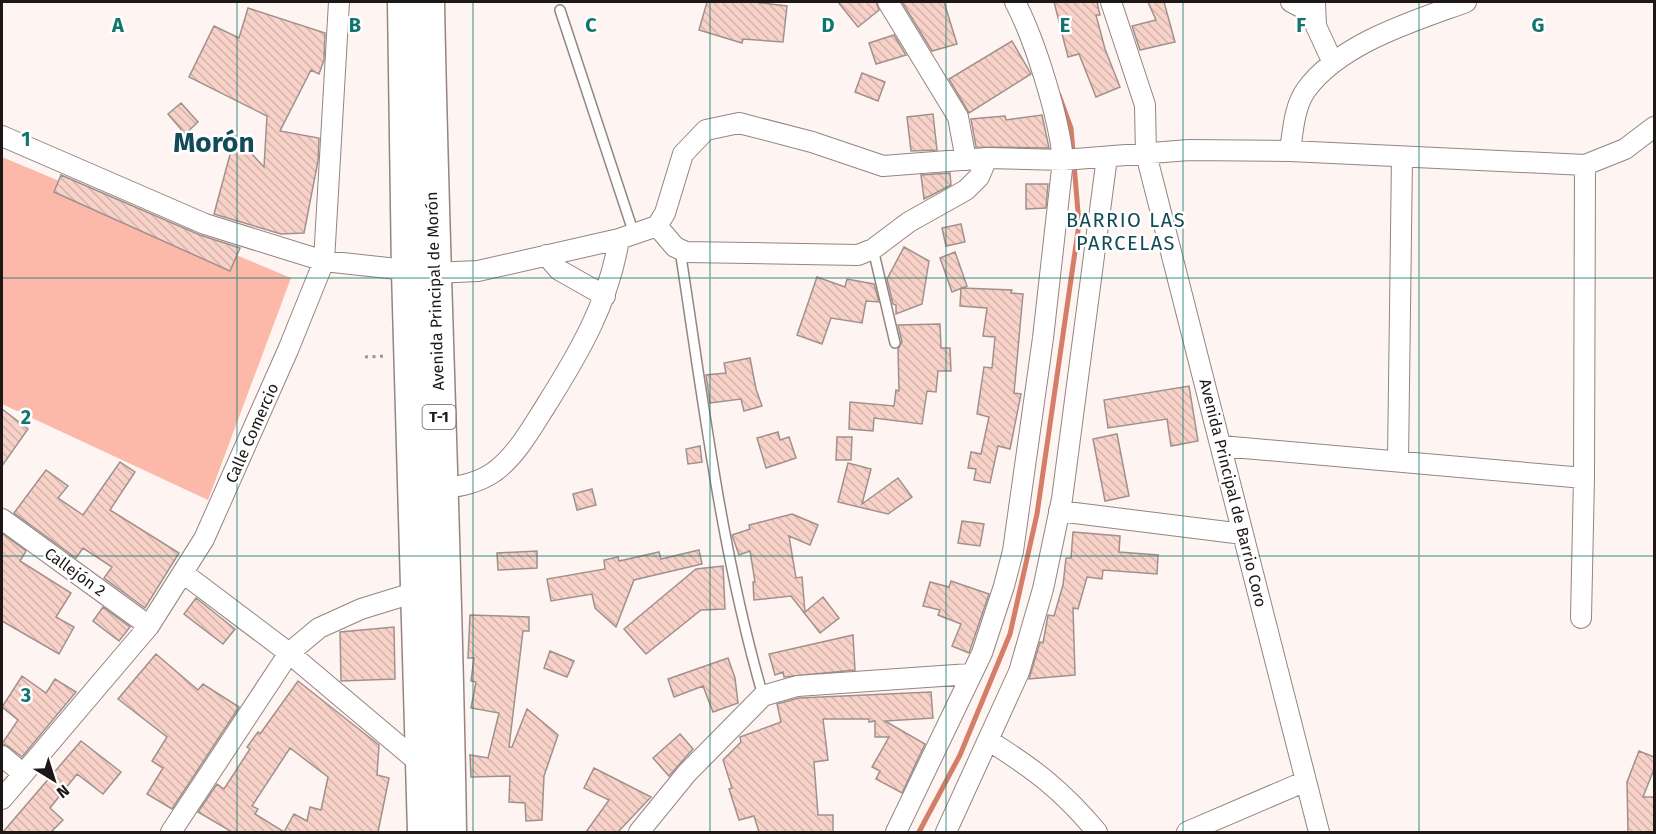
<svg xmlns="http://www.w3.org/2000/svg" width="1656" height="834" viewBox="0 0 1656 834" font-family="'Fira Sans',sans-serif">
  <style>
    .green { fill: #fcb8a8 }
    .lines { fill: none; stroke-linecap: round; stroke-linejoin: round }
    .stream { stroke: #d47d68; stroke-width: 5 }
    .building { fill: url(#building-back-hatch); stroke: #a0918d; stroke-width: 1.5; fill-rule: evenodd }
    .service-casing { stroke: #948581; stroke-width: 12 }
    .minor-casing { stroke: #948581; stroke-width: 22 }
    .primary-casing { stroke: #948581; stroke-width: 33 }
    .path { stroke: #9e9694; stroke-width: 3; stroke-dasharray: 3 4.5; stroke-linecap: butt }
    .service { stroke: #fff; stroke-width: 9 }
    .minor { stroke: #fff; stroke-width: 20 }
    .primary { stroke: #fff; stroke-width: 30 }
    .grid { fill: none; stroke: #0f766e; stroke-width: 1.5; stroke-opacity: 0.55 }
    .labels { text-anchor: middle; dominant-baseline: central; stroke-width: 5; stroke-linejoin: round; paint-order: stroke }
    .shield { fill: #fff; stroke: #615d5c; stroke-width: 1.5 }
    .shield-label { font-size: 15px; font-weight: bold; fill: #1d1716 }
    .street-label { font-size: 16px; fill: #1d1716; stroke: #fff }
    .quarter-label { font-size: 20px; letter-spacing: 1.5px; fill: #114b57; stroke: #fff }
    .town-label { font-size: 28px; font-weight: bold; fill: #114b57; stroke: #fff }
    .grid-label { font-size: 20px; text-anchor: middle; font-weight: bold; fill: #0f766e; stroke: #fff; stroke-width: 5; stroke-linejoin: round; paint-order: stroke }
  </style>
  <defs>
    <pattern id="building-back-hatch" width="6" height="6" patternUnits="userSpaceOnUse" patternTransform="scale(1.5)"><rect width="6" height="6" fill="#f8d2c8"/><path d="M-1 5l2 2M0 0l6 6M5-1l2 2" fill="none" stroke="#d4b4ab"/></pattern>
  </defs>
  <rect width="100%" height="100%" fill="#fef4f1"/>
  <path class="green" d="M2,157L291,278L208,500L2,404Z"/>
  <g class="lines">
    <path class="stream" d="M919,832L960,755L1010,634L1037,514L1079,224L1071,128L1059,95"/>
  </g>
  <path class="building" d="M707,2H754L787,6L783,42L743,39L742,43L699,30Z
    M838,2H876L879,10L858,27Z
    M902,2H944L957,44L932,51Z
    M1054,2H1097L1100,15H1096L1105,49L1120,87L1096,97L1079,54L1068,57Z
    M1148,2H1164L1175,42L1140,50L1132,26L1156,20Z
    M248,8L325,33L324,60L319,74L311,70L280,131L319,138L318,161L304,233L281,234L214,214L235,136L264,167L267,116L189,77L214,26L239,38Z
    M894,35L906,55L876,64L869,43Z
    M1012,41L1031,74L969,113L949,79Z
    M862,73L885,82L878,101L855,92Z
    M181,103L198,122L185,134L168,114Z
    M933,114L937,150L911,151L907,117Z
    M1042,115L1049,148L976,147L971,119L1005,116L1006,120Z
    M950,173L951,185L924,199L921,175Z
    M61,175L200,235L240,248L230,271L54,192Z
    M1026,184H1048L1046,208L1026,209Z
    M961,224L965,242L946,246L942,228Z
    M904,247L929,261L922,304L896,314V305L893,304L887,279Z
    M955,252L967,286L952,292L940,258Z
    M817,277L845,287L847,279L874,284L879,302L866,301L862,323L831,318L822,344L797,335Z
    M961,288L1012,290L1011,293L1023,294L1014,393L1021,394L1010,449L998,446L990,483L974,480L976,469L968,468L971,452L981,454L989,417L977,414L984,367L992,368L995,337L983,336L987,308L960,306Z
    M940,324L941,348H950L951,371H938L936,392L927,391L922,424L874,418L873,431L849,429L850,402L894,406L896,390L899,391L898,349L902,342L898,325Z
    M750,358L756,389L762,406L744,411L741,399L710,403L706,375L726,373L724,363Z
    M1189,386L1198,441L1171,446L1167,419L1108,428L1104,400Z
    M2,409L28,429L2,466Z
    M778,432L780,440L789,437L796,458L766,468L757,438Z
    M1117,434L1129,496L1105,501L1093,439Z
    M837,437H852L851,460H836Z
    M700,446L702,462L688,464L686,449Z
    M120,462L135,472L110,510L179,553L145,608L104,578L112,567L83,548L76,558L14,513L46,470L68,486L58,498L83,515Z
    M848,463L871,469L862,504L898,478L912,497L888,514L838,502Z
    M592,489L596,505L577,510L573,494Z
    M792,514L818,525L810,545L789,536L796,578L802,577L805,612L823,597L839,618L820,633L791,596L754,600L753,582H755L750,551L739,555L732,535L750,529L749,525Z
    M962,521L984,524L980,546L958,543Z
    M1073,532L1120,536L1119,552L1158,555L1157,574L1103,570L1102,579L1087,577L1078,609L1073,608L1075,675L1029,679L1040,642L1043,643L1048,615L1054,616L1063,585L1066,558H1071Z
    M2,533L26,551L20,561L71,593L56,617L74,627L59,654L2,621Z
    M699,550L702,564L634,580L616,627L595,608L592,594L551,601L547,579L605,569L604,560L618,557L619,561L659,552L661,559Z
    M537,551V568L498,570L497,553Z
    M723,566L725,609L701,610L646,654L624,629L696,569Z
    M951,581L989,594L969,653L952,646L961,624L938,615L940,610L923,606L930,582L949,587Z
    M196,598L235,629L223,644L184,614Z
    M103,607L130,627L119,641L93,621Z
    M470,615L529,617V631H523L509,747H512L527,709L558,735L544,776L542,820L526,821L525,803L509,802L510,776L471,777L470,755L488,758L499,713L471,708L476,682L471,681L474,658H468Z
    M394,627L395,679L341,681L340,632Z
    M853,635L855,670L784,677L783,672L775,675L769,654Z
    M550,651L574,661L567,677L544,668Z
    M156,654L198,690L203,684L239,707L172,809L147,794L163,768L152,761L167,737L118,699Z
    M728,658L735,678L738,703L713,712L703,686L674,697L668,679Z
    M22,676L46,693L55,679L76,692L22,757L9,747L2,744L18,720L2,707Z
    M298,681L379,745L377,775L389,778L378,832H232L198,812L217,784L224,789L250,749L247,747L258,732L260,734ZM290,748L328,777L321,810L310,807L307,821L294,814L284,832L255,814L258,809L252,806Z
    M931,692L933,718L885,721L925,744L902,793L876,779L880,771L872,767L889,737H875V721L869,722V719H823L828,760L814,762L818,815H833V832H759L754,816L739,820L729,789L732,788L723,760L741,742L740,737L781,722L777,704L799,698Z
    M680,734L693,749L669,776L653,758Z
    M81,741L121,772L103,794L77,774L50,808L63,820L51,832H3Z
    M1639,751L1654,757V769L1643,797H1654V832H1628L1627,782Z
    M594,768L651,797L618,832H586L609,800L584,788Z"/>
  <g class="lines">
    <defs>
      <path id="service" d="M560,10L634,234
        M873,249L895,343
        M680,250C703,399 721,551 763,696"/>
      <path id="minor" d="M888,2L958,117L966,160
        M1111,2L1145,105L1146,154L1319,832
        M1291,2L1314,14
        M1315,2L1316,26L1333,63
        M2,136L205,224L324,261L434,273L478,271L619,239L657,226L665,213L683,154L706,130L739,123L812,142L883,166L987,158L1063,160L1189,150L1290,151L1585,165L1625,149L1654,127
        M1290,151C1293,131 1294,107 1306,90C1340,43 1414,21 1466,2
        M657,226L675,247L686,252L858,255L873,249L909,222L966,190L979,177L987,158
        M546,255L559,270L605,296
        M1221,446L1584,478
        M1398,461L1402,157
        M442,489C461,486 478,483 494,472C516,456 531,429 545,407C579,353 609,302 619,239
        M1059,511L1243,534
        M2,519L149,626
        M183,573L289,653L423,766
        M1581,618L1584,478L1585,165
        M988,740C1034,769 1062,790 1097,832
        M2,756L23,774
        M2,799L149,626L204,539L288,350L324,261L339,2
        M171,832L289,653L319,628L361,609L416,592
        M639,832L687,773L763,696L797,686L970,674
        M896,832L982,653L1004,586L1013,551L1043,338L1063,160C1059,117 1035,40 1015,2
        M946,832L1019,672L1043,589L1062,499L1107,157
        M1187,832L1306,781"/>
      <path id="primary" d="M403,2L407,271L423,832
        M429,2C434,279 447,555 451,832"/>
    </defs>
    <use href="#service" class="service-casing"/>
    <use href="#minor" class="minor-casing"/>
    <use href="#primary" class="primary-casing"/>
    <path class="path" d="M365,357L387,356"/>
    <use href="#service" class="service"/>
    <use href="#minor" class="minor"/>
    <use href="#primary" class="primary"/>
  </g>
  <path class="grid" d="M237,2V832M473,2V832M710,2V832M946,2V832M1183,2V832M1419,2V832M2,278H1654M2,556H1654"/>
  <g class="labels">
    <rect class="shield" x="422.5" y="405" width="33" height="24" rx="4.5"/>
    <g class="shield-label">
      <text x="439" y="417">T-1</text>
    </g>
    <g class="street-label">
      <text transform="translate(435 291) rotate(-92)">Avenida Principal de Morón</text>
      <text transform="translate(252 433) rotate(-66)">Calle Comercio</text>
      <text transform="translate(1233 493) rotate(76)">Avenida Principal de Barrio Coro</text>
      <text transform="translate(75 572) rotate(36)">Callejón 2</text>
    </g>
    <g class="quarter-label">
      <text x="1126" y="220">BARRIO LAS<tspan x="1126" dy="23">PARCELAS</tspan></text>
    </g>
    <g class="town-label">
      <text x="214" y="142">Morón</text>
    </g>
  </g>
  <g class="grid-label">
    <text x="118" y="32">A</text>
    <text x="355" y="32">B</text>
    <text x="591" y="32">C</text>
    <text x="828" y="32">D</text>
    <text x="1065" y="32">E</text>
    <text x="1301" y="32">F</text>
    <text x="1538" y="32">G</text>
    <text x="26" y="146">1</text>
    <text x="26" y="424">2</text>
    <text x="26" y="702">3</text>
  </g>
  <rect width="1656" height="834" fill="none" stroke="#1d1716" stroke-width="6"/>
  <g transform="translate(54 780) rotate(142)" stroke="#ffffff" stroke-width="4.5" paint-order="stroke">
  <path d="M0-4.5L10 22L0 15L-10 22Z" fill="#1d1716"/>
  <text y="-9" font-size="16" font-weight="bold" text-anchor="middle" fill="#1d1716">N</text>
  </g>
</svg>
